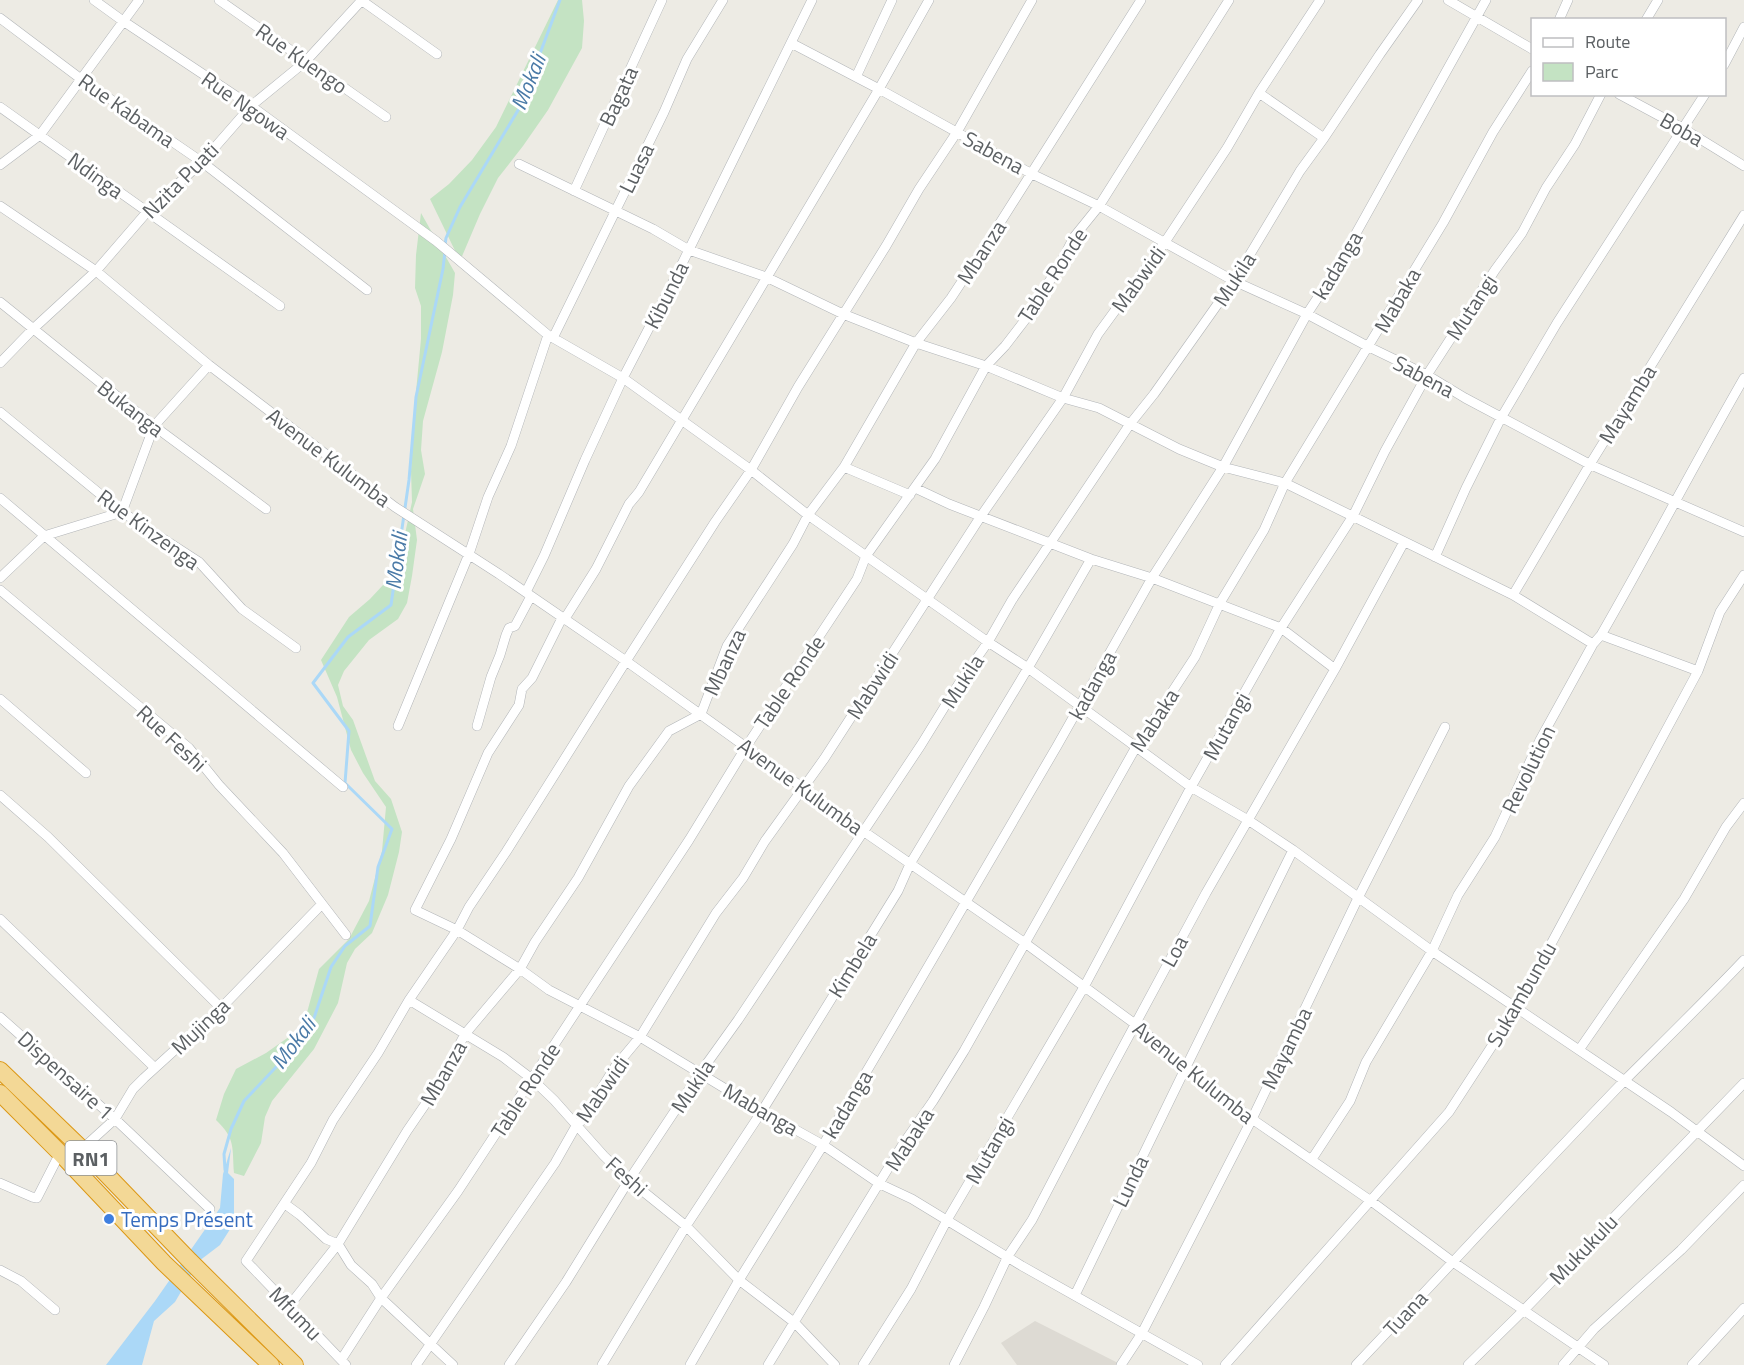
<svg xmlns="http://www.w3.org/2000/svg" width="1744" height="1365" viewBox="0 0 1744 1365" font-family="'Titillium Web',sans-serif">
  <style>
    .education { fill: #dddad3 }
    .green { fill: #c4e3c3 }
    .water { fill: #abd8f7 }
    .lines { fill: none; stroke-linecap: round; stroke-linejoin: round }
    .stream { stroke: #abd8f7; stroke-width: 3 }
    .street-casing { stroke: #b2b5b8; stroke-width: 10 }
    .highway-casing { stroke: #dc9815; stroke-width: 18 }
    .street { stroke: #fff; stroke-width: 9 }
    .highway { stroke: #f3d896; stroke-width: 16 }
    .shop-dot { fill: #3f7fe0; stroke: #fff; stroke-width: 2 }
    .labels { text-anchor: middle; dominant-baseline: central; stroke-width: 6; stroke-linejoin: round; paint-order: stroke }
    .shield { fill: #fff; stroke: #8d9092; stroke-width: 1.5 }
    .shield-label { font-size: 20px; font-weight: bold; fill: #5c6063 }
    .street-label { font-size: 21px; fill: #5c6063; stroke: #fff }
    .shop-label { font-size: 21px; fill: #366cbe; stroke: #fff; text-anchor: start }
    .water-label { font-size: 22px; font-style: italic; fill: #4a7aa7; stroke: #fff }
  </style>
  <rect width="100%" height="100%" fill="#edebe4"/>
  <path class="education" d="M1035,1321L1122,1365H1017L1001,1343Z"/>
  <path class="green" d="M558,0H582L584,21L582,48L548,110L523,146L498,178L480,214L460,261L430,199L449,184L472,160L496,127Z
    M421,213L455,273L453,295L442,352L423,421L421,450L425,474L413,509L417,540L412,576L407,603L398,619L369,640L344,671L338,685L343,706L353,720L375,781L391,799L402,832L399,852L388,895L372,933L355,949L347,963L338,1003L314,1049L272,1101L265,1117L261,1143L244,1176L234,1173C232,1148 236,1139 216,1120L224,1094L236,1069L266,1053L303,1027L319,969L349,939L369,901L382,851L386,807L363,773L351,750L337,697L321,660L349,617L370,599L397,570L412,502L411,471L414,413L421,339V306L415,288L416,255Z"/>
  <path class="water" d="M231,1148L228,1173L234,1179V1223L220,1245L199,1261L175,1302L154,1321L142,1365H106L155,1301L220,1208L223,1174Z"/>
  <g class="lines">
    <path class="stream" d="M445,245L446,238L460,207L520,107L560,0
      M225,1170L224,1154L231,1129L244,1101L295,1047L314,1018L331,967L345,946L370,926L378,867L392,829L345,783L349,731L313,683L348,637L391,605L409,480L416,397L443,269L445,251"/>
    <defs>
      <path id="street" d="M94,0L123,21L251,106L436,241L548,335L623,378L751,470L808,515L988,642L1028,668L1191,787L1248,820L1293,850L1432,951L1671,1112L1744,1166
        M219,0L386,117
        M361,0L437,54
        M1448,0L1532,49
        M0,18L81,79L202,162L367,290
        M1559,20L1568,0
        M1646,20L1658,0
        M791,43L879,89L1032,174L1099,206L1234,281L1307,314L1369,347L1427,375L1465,398L1591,465L1744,532
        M1724,65L1744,27
        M856,77L892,0
        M1259,93L1324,138
        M1619,94L1684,129L1744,166
        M0,107L280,306
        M519,164L653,229L689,250L766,277L843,314L916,343L986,366L1063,398L1099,408L1179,449L1223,467L1285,483L1513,595L1593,644
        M0,165L40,135L139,0
        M574,191L662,0
        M0,206L96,271L209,365L395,507L499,574L626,661L863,831L1025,943L1135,1024L1186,1067L1252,1119L1371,1201L1453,1262L1604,1365
        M0,302L154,426L266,509
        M553,338L664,112L687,59L723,0
        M0,363L33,329L96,271L147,212L202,162L251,106L306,61L362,0
        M0,412L122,512L199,562L242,609L296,648
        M844,467L910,495
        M915,488L949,504L1091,559L1152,578L1281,628L1335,669
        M0,498L343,787
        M1435,557L1466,488L1501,418L1557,323L1705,94
        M0,578L44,536L122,512L154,426L209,365
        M0,590L189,748L219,785L283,853L346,935
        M526,592L544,556L585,460L623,378L676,276L812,0
        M1513,595L1592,461L1744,215
        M562,618L532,678L522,689L519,705L488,753L451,839L415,910L457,930L520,969L549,990L640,1037L762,1111L823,1145L880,1184L912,1199L1022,1266L1198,1365
        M564,620L596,569L629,504L639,492L879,89L929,0
        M1601,635L1698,671
        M0,699L86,773
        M398,726L469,554L488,497L511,446L548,335
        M477,726L491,677L500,655L506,635L509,628L515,626L531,596
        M0,795L48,837L221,1008
        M0,919L155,1068
        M409,1000L503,1057L532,1079L554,1100L604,1156L629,1180L686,1226L739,1280L795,1323L835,1365
        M0,1017L115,1119L210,1209
        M1579,1050L1684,899L1726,827L1744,803
        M82,1149L115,1119L133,1089L144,1078L221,1008L322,904
        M1312,1159L1350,1101L1366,1062L1432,951L1458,895L1495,837L1540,740L1593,644L1601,635C1650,550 1695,463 1744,378
        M0,1183L32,1197L37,1198L60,1153
        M285,1204L300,1215L326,1239L338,1244L351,1265L372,1284L381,1298L453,1365
        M0,1270L21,1281L55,1310
        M1075,1295L1186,1067L1293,850
        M289,1306L338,1244L407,1131L435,1090L465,1034L520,969L535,942L578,878L629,786L669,731L701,714L727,646L793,544L808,515L844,467L916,343L951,298L986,245L1141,0
        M341,1360L381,1298L458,1191L689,840L746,747L857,579L866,556L935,459L986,366L1005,346L1025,320L1059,266L1074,237L1099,206L1229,0
        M346,1365L246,1261L311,1163L333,1120L378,1053L409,1000L457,930L469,907L506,852L626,661L715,522L751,470L798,387L886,246L919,189L957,132L1032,0
        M416,1365L555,1163L576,1126L582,1120L615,1067L640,1037L716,913L743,878L765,841L824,759L981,516L1063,398L1098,334L1165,242L1227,148L1259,93L1320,0
        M509,1365L566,1282L629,1180L700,1073L738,1020L921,745L958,685L988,642L1012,600L1130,424L1154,394L1234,281L1300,171L1324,138L1380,54L1418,0
        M602,1365L686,1226L762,1111L898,891L910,864L1028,668L1091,559
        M690,1365L739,1280L823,1145L894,1025L1057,746L1152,578L1223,467L1307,314L1335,271L1486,0
        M768,1365L903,1144L933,1101L964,1051L1136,747L1195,657L1220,603L1264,530L1285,483L1443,223L1493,132L1532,71
        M863,1365L911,1289L947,1220L1084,987L1191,787L1281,628L1353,516L1385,451L1427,375L1495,270L1522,233L1546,188L1575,144L1601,94
        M954,1365L984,1307L1008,1256L1032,1220L1103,1084L1206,893L1335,669L1404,542
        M1121,1365L1142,1333L1252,1119L1358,898L1445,727
        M1225,1365L1449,1112L1516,1009L1698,671L1720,612L1744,575
        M1356,1365C1446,1270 1534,1174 1625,1080C1665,1040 1705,1001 1744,960
        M1468,1365L1524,1310L1744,1083
        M1563,1365L1594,1329L1681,1250L1744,1185
        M1692,1365L1744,1308"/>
      <path id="highway" d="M0,1070L82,1149L190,1261L295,1365
        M0,1093L60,1153L164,1263L271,1365"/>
    </defs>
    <use href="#street" class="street-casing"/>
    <use href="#highway" class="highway-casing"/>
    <use href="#street" class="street"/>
    <use href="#highway" class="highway"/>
  </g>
  <circle class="shop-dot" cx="109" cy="1219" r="6"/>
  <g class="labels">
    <rect class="shield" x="65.5" y="1141" width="51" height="34" rx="4.5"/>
    <g class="shield-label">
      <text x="91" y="1158">RN1</text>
    </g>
    <g class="street-label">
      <text transform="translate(302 58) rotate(35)">Rue Kuengo</text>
      <text transform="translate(618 96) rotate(-65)">Bagata</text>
      <text transform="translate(246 105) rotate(35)">Rue Ngowa</text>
      <text transform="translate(127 110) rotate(35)">Rue Kabama</text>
      <text transform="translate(1682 129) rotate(30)">Boba</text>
      <text transform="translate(994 152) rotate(29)">Sabena</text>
      <text transform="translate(636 168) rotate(-64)">Luasa</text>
      <text transform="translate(96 175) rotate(36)">Ndinga</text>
      <text transform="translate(180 180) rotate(-45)">Nzita Puati</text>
      <text transform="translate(981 252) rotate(-57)">Mbanza</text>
      <text transform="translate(1337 265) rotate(-59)">kadanga</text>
      <text transform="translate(1052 275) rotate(-57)">Table Ronde</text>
      <text transform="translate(1138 279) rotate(-54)">Mabwidi</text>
      <text transform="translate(1234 279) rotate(-57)">Mukila</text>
      <text transform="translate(666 295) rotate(-63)">Kibunda</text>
      <text transform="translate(1397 300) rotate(-60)">Mabaka</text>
      <text transform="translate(1471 307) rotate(-57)">Mutangi</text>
      <text transform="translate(1424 376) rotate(28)">Sabena</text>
      <text transform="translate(1627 404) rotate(-58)">Mayamba</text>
      <text transform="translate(131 408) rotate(38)">Bukanga</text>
      <text transform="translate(329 457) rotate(37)">Avenue Kulumba</text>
      <text transform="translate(149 529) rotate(36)">Rue Kinzenga</text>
      <text transform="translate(724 662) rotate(-65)">Mbanza</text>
      <text transform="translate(962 681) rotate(-57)">Mukila</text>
      <text transform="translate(789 682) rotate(-56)">Table Ronde</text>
      <text transform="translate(872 685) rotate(-57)">Mabwidi</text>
      <text transform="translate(1092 685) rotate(-61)">kadanga</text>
      <text transform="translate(1154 720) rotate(-57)">Mabaka</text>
      <text transform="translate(1226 726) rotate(-61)">Mutangi</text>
      <text transform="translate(172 738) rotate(43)">Rue Feshi</text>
      <text transform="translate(1528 769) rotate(-64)">Revolution</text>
      <text transform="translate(801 786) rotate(36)">Avenue Kulumba</text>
      <text transform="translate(1174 951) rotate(-61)">Loa</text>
      <text transform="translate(852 965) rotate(-58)">Kimbela</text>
      <text transform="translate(1521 994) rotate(-60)">Sukambundu</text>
      <text transform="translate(200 1026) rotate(-43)">Mujinga</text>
      <text transform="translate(1286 1048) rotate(-64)">Mayamba</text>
      <text transform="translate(1194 1072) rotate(39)">Avenue Kulumba</text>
      <text transform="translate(443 1073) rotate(-60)">Mbanza</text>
      <text transform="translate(66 1075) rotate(42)">Dispensaire 1</text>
      <text transform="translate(692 1086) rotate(-56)">Mukila</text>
      <text transform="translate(602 1089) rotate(-55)">Mabwidi</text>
      <text transform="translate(525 1090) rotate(-57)">Table Ronde</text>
      <text transform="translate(847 1104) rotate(-59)">kadanga</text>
      <text transform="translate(761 1109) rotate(30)">Mabanga</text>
      <text transform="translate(909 1139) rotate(-57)">Mabaka</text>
      <text transform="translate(989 1150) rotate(-60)">Mutangi</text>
      <text transform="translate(627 1176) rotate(42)">Feshi</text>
      <text transform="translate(1130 1181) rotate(-64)">Lunda</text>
      <text transform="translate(1583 1249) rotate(-46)">Mukukulu</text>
      <text transform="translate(296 1313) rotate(46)">Mfumu</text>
      <text transform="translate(1405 1313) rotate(-47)">Tuana</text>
    </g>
    <g class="shop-label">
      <text x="121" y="1219">Temps Présent</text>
    </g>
    <g class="water-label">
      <text transform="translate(528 82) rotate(-68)">Mokali</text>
      <text transform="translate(396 561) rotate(-83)">Mokali</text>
      <text transform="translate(293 1043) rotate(-53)">Mokali</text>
    </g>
  </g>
  <rect x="1531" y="18" width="195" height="78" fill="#ffffff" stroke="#bebfc1" stroke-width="1.5"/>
  <rect x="1543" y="38" width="30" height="9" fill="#ffffff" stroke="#bebfc1" stroke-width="1.5"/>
  <text x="1585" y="48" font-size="18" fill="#5c6063">Route</text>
  <rect x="1543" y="63" width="30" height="18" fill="#c4e3c3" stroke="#bebfc1" stroke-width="1.5"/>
  <text x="1585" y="78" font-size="18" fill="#5c6063">Parc</text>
</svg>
